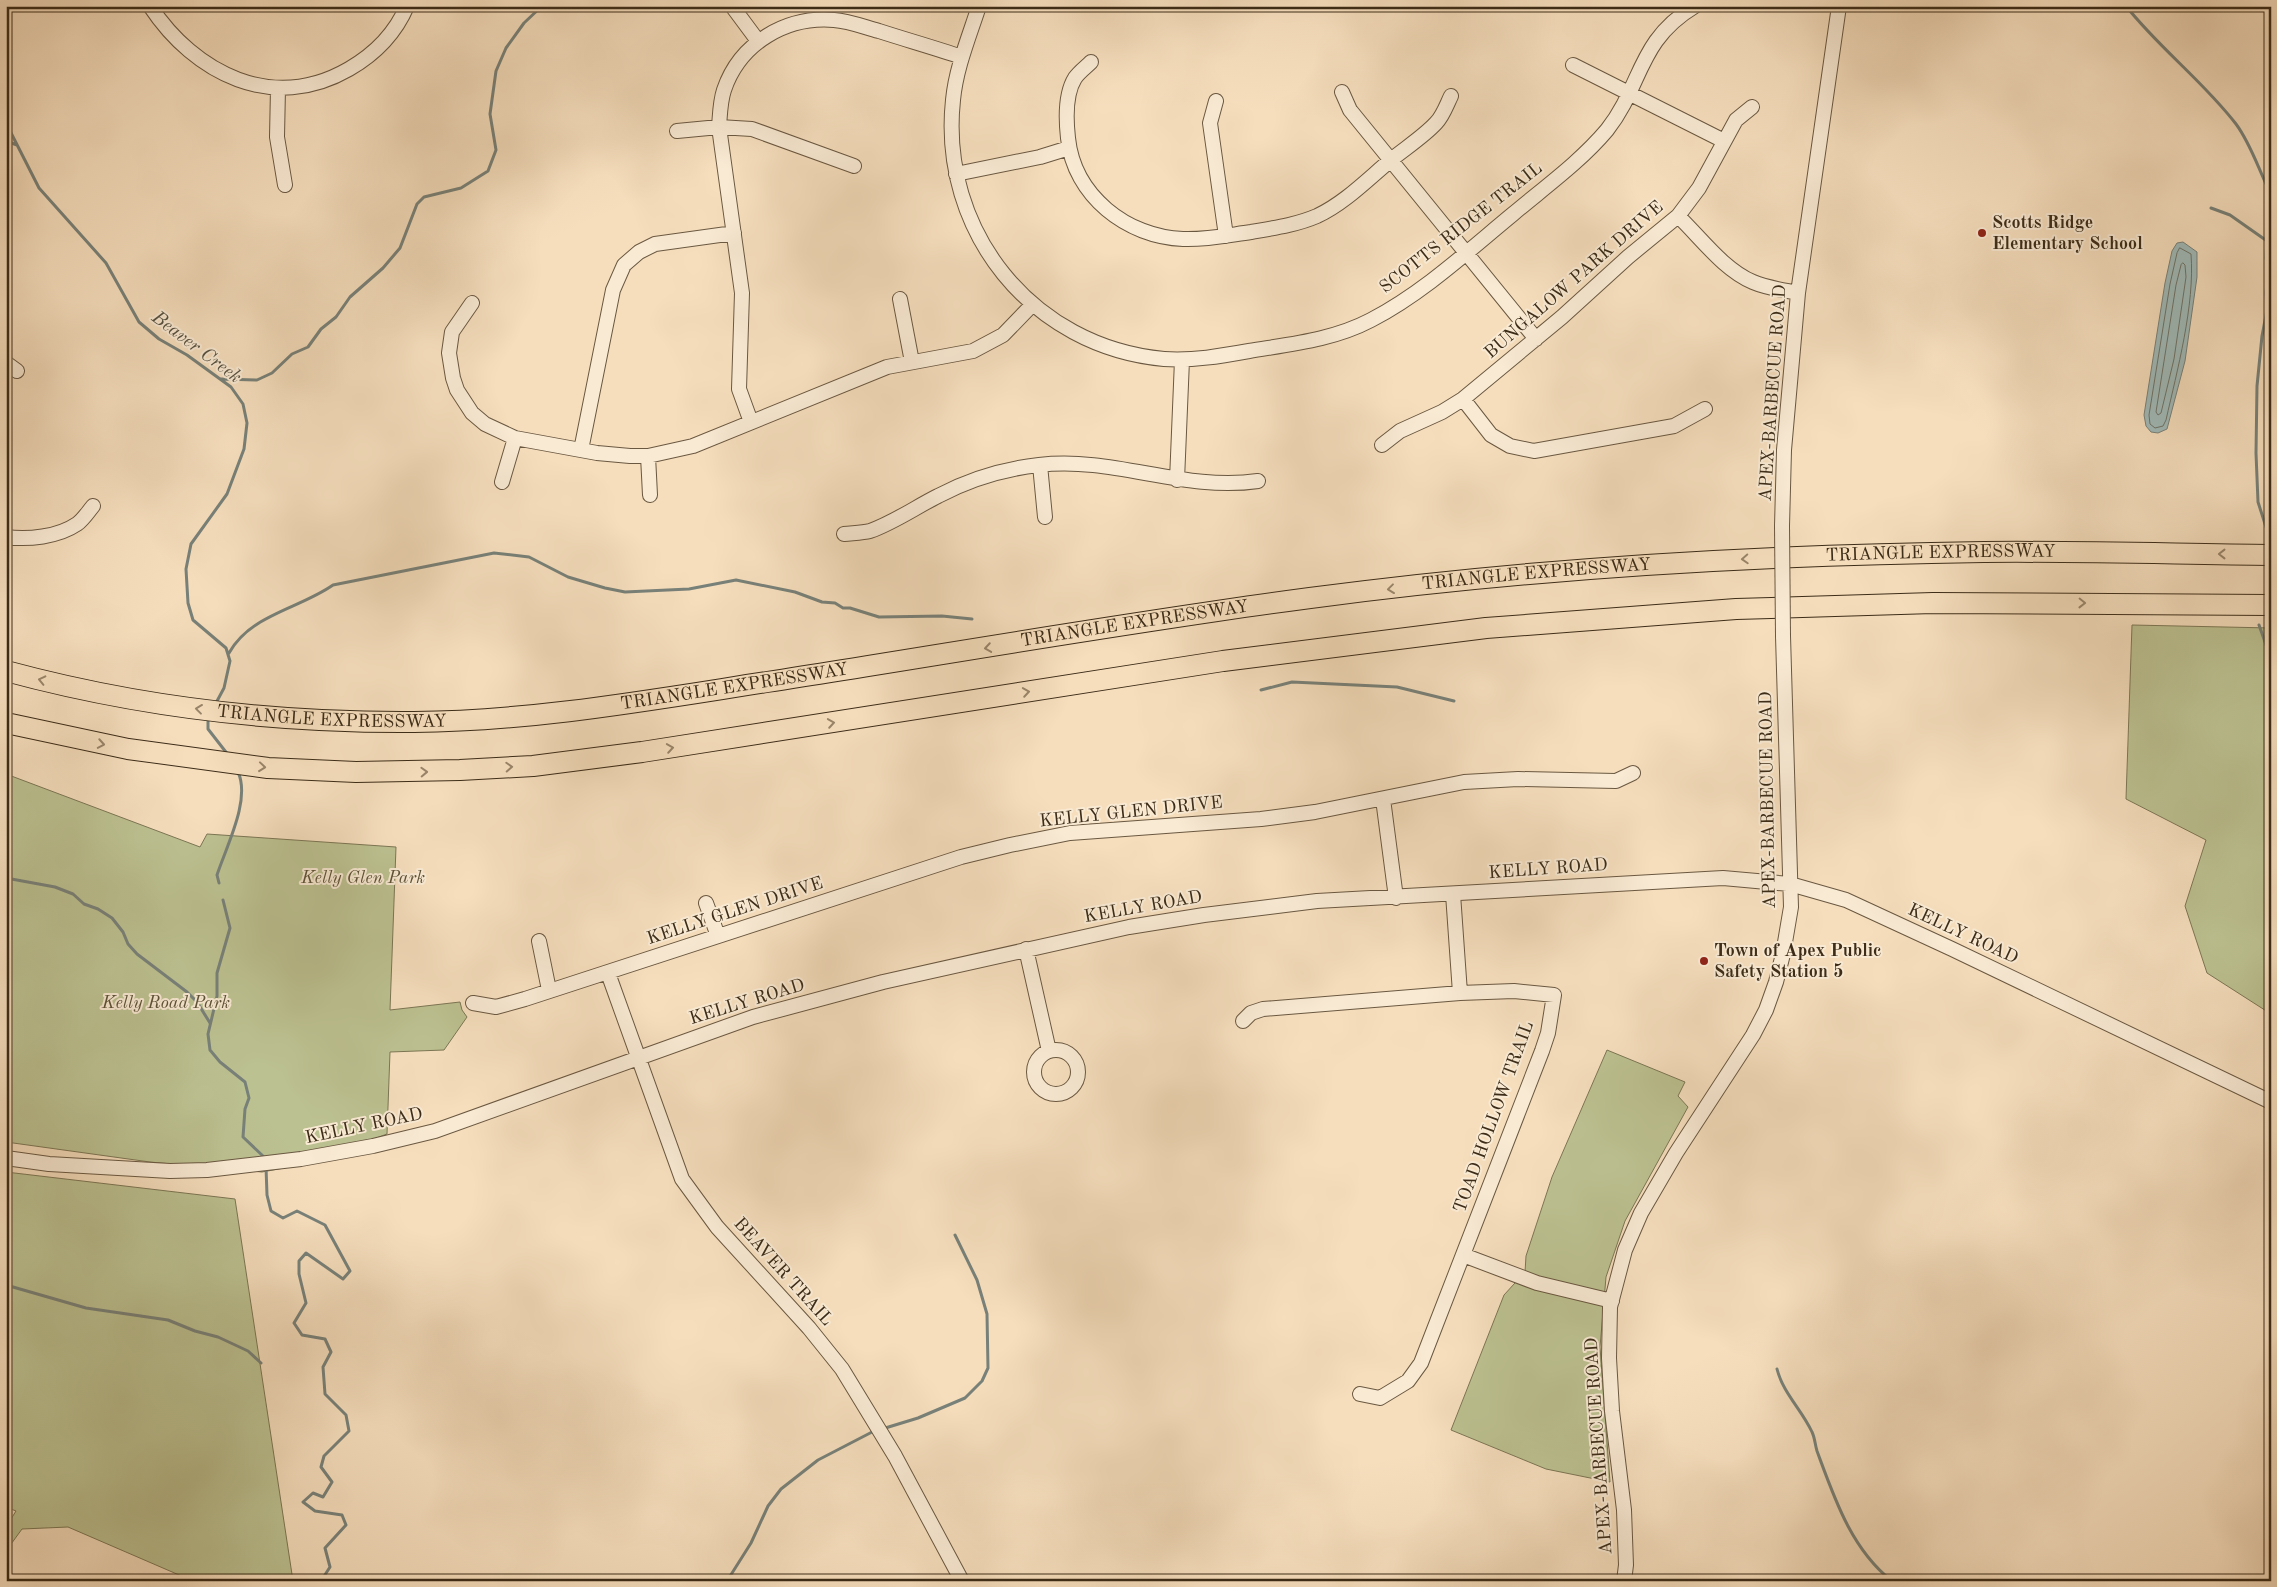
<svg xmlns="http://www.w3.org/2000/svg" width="2277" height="1587" viewBox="0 0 2277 1587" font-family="'Old Standard TT',serif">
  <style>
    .green { fill: #bcc191; stroke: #7c7654 }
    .water { fill: #a0bab9; stroke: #788179 }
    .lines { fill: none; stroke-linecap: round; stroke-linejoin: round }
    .shore { stroke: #6e7368; stroke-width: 1 }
    .stream { stroke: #788179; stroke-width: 3 }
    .minor-casing { stroke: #6a5841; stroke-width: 16 }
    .highway-casing { stroke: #3c2c18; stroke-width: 22 }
    .minor { stroke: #f9ead4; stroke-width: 14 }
    .highway { stroke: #f6debd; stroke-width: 20 }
    .minor-bridge-casing { stroke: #6a5841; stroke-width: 16; stroke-linecap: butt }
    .minor-bridge { stroke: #f9ead4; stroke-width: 14 }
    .oneway { stroke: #99856a }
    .poi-dot { fill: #8f2418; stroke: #f9ead4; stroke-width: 2 }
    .labels { text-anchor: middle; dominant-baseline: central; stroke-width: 4; stroke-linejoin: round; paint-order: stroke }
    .poi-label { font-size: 18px; font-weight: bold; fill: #3c2c18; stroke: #f9ead4; text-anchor: start }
    .street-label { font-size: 18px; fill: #3c2c18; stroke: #f9ead4 }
    .park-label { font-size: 18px; font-style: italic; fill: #5c5136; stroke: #f9ead4 }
    .water-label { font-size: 19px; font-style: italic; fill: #555040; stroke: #f9ead4 }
  </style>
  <rect width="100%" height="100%" fill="#f6debd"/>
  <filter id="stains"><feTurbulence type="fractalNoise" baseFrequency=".004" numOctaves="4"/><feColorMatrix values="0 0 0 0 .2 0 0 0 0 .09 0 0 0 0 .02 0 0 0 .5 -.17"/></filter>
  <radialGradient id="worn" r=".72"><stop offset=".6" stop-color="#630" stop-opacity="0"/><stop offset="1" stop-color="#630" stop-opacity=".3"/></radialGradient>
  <path class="green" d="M2132,625L2271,628V1014L2207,973L2185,906L2206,840L2126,799Z
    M6,774L200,847L207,834L396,847L390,1010L460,1002L462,1010L467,1017L444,1050L390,1052L387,1134L306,1164L262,1172L150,1162L6,1142Z
    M1607,1050L1685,1082L1678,1096L1688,1107L1625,1221L1606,1277L1600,1347L1610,1482L1546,1469L1451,1430L1504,1295L1525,1272L1526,1256L1552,1177Z
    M6,1172L235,1199L293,1581H193L68,1527L22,1529L6,1551V1527L16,1511L6,1507Z"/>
  <path class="water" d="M2183,242L2197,252V277L2185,361L2167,429L2158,433L2151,432L2146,426L2144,415L2165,283L2172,251L2177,243Z"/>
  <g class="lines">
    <path class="shore" d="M2180,248L2191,254C2195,305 2177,371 2166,420L2163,426L2155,428L2150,424L2149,415L2170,284L2177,253Z
      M2183,263L2185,265L2186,277L2174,359L2161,413L2158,415L2156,412L2176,285L2181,265Z"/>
    <path class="stream" d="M2126,6C2159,48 2203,81 2236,124C2250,143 2257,165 2267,186
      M6,123L39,188L106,263L139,322L159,339L187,355L231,387L243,404L247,423L244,449L227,494L191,544L186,569L188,603L193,620L226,648L230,661L224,688L216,703
      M6,141L17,145
      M2211,208L2230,215L2267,241
      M221,379L257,380L272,373L292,354L308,347L321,329L336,317L350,297L383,268L400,248L417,204L424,197L461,188L488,171L496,150L490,114L496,71L506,48L524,23L542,6
      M2266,527L2258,502L2256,453L2257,386L2262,336L2267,310L2266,293L2268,269L2266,258L2269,199L2267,177L2271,112
      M2259,625L2271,659
      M229,653C251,614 299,609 333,585L494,553L529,557L568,577L605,588L625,592L689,589L736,580L795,592L822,602L835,603L843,608H850L879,617L942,616L972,619
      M1261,690L1292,682L1397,687L1454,701
      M208,718V729L229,756
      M6,878L55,887L73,894L84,904L98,909L112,918L123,932L128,944L137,954L187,992L197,1002L210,1023
      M219,883L217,875C226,847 251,800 238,772
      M223,900L230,928L217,973V996L208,1034L210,1050L220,1062L245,1082L249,1098L245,1109L243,1137L263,1156
      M266,1167L267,1195L271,1211L283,1218L297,1211L325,1225L350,1271L343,1279L306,1253L299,1261V1274L306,1303L294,1323L302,1335L325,1339L331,1352L323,1367L325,1394L346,1415L349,1431L324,1456L321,1467L332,1482L323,1497L313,1493L303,1502L315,1511L342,1515L346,1525L325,1548L330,1567L321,1581
      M6,1285L86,1308L168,1320L195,1331L218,1337L248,1351L261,1363
      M1777,1369C1783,1393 1802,1410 1812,1432C1815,1438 1815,1445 1817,1451C1834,1497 1851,1549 1892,1581
      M882,1429L918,1418L965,1398L982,1381L988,1368L987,1314L977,1280L955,1235
      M727,1581L751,1543L768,1506L781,1489L818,1460L874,1431"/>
    <defs>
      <path id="minor" d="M150,6C195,74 273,113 349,69C375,54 395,34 407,6
        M732,6L758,41
        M979,6C969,37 956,68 953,100C939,231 1032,347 1164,359C1193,361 1221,356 1249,351C1291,344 1333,340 1371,320C1423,293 1468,251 1513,214C1545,187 1580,162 1607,130C1643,84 1637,41 1695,6
        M1091,62C1086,67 1079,72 1075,78C1065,94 1066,120 1068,138C1074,196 1127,237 1183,239C1206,240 1229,235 1251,232C1274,228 1296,225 1317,216C1345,203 1369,178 1392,159C1407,147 1424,136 1436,123C1443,116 1447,104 1451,96
        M1573,65L1724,141
        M278,88L277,137L285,185
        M1342,92L1350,110L1536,339
        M1216,101L1210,123L1226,236
        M677,131L719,127L752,129L854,166
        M956,174L1040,157L1069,148
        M1678,216C1701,238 1724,270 1753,282C1767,288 1783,290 1798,293
        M900,299L912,362
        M472,303L452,332L449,353L453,378L457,390L472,413L485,424L515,438L597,453L630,456H648L693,446L887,367L973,351L1003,335L1033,304
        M6,363L17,371
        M1463,399L1491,435L1510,446L1534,451L1674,426L1705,409
        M751,422L739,389L742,293L719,127C720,115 720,102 724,90C740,43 786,16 834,20C849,21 864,27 879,31C907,40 935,48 962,57
        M1382,445L1400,431L1442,412L1463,399L1562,317L1628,257L1678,216L1699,188L1736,120L1752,107
        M581,450L613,290L624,265L639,252L655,244L734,233
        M648,456L650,495
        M1040,465L1045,517
        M1177,480L1182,360
        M502,482L515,438
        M1782,526L1784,450L1798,293L1839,6
        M844,534C852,533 862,533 870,531C893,523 916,507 938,496C970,479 1003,469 1039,465C1114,456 1184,492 1258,481
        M6,537C28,540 58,537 77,524C83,520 88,512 93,506
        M1383,799L1396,898
        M1453,894L1460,993
        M706,903L718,936
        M539,941L549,990
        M1026,949L1049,1051
        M608,973L682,1179L717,1227L809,1328L842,1369L895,1456L962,1581
        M473,1003L496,1007L525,999L961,857L1010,845L1070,833L1261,819L1315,812L1464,782L1518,779L1616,781L1633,773
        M1243,1021L1251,1013L1263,1009L1460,993L1514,991L1554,995L1548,1033L1542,1051L1421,1363L1408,1381L1380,1398L1360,1394
        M1034 1072a22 22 0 1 1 44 0a22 22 0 1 1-44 0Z
        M6,1158L49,1164L170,1171L207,1170L301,1159L373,1146L435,1131L753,1017L883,982L1129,927L1204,915L1317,901L1723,878L1790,884L1846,900L1952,949L2271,1102
        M1463,1255L1537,1283L1612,1301
        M1624,1581L1626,1565L1624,1510L1612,1411L1609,1358L1610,1307L1625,1250L1641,1213L1676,1153L1753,1035L1766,1010L1776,982L1783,954L1791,907L1783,636"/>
      <g id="highway">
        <path id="s1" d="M6,671C139,707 277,723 414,722C533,721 650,700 767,682C948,654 1129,622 1310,598C1534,568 1759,555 1984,552C2080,551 2175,554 2271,555"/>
        <path d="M6,723L128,749L268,768L356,772L460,770L533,766L642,752L1223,661L1486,628L1736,609L1933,603L2271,605"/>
      </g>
    </defs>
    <use href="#minor" class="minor-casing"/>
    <use href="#highway" class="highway-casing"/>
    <use href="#minor" class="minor"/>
    <use href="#highway" class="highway"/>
    <defs>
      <path id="minor-bridge" d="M1782,526L1783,636"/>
    </defs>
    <use href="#minor-bridge" class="minor-bridge-casing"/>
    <use href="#minor-bridge" class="minor-bridge"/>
  </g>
  <defs><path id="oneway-chevron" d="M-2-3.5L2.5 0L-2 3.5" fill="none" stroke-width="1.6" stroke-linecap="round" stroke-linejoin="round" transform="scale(1.25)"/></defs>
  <g class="oneway">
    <use href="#oneway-chevron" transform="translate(2222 554) rotate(-180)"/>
    <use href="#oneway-chevron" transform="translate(1745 559) rotate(177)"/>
    <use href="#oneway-chevron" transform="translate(1391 589) rotate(173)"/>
    <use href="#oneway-chevron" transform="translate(2082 603) rotate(1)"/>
    <use href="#oneway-chevron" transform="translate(988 648) rotate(171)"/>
    <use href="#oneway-chevron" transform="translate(42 680) rotate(-167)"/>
    <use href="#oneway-chevron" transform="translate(1026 692) rotate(-9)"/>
    <use href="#oneway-chevron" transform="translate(199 709) rotate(-173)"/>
    <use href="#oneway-chevron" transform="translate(831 723) rotate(-9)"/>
    <use href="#oneway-chevron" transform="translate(101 744) rotate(10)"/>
    <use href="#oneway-chevron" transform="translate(670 748) rotate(-9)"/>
    <use href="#oneway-chevron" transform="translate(262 767) rotate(6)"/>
    <use href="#oneway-chevron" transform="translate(509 767) rotate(-3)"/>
    <use href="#oneway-chevron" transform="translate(424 772) rotate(-2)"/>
  </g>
  <g class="poi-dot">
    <circle cx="1982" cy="233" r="5"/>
    <circle cx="1704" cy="961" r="5"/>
  </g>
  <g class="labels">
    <g class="poi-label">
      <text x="1992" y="223">Scotts Ridge<tspan x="1992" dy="21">Elementary School</tspan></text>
      <text x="1714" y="951">Town of Apex Public<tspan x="1714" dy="21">Safety Station 5</tspan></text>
    </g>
    <g class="street-label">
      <text transform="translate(1461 228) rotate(-38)">SCOTTS RIDGE TRAIL</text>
      <text transform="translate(1574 280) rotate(-41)">BUNGALOW PARK DRIVE</text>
      <text transform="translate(1773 393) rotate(-86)">APEX-BARBECUE ROAD</text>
      <text stroke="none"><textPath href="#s1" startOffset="1950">TRIANGLE EXPRESSWAY</textPath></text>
      <text stroke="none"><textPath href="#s1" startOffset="1545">TRIANGLE EXPRESSWAY</textPath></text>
      <text stroke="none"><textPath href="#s1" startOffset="1140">TRIANGLE EXPRESSWAY</textPath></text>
      <text stroke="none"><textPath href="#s1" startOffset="735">TRIANGLE EXPRESSWAY</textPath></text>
      <text stroke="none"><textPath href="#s1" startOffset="330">TRIANGLE EXPRESSWAY</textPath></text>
      <text transform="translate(1768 800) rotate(-91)">APEX-BARBECUE ROAD</text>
      <text transform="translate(1131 812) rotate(-6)">KELLY GLEN DRIVE</text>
      <text transform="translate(1548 869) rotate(-4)">KELLY ROAD</text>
      <text transform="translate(1143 907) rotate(-10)">KELLY ROAD</text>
      <text transform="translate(735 911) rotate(-18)">KELLY GLEN DRIVE</text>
      <text transform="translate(1963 934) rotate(25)">KELLY ROAD</text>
      <text transform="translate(747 1002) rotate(-17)">KELLY ROAD</text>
      <text transform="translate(1494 1117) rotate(-70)">TOAD HOLLOW TRAIL</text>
      <text transform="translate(364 1126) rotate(-12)">KELLY ROAD</text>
      <text transform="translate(783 1272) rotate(48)">BEAVER TRAIL</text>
      <text transform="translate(1599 1446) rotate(-94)">APEX-BARBECUE ROAD</text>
    </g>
    <g class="park-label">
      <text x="363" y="878">Kelly Glen Park</text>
      <text x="166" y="1003">Kelly Road Park</text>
    </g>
    <g class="water-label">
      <text transform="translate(196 348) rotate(37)">Beaver Creek</text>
    </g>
  </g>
  <rect width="2277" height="1587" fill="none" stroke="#f6debd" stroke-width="25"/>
  <rect x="8" y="8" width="2262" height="1572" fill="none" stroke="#3c2c18" stroke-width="2.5"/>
  <rect x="12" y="12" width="2252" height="1562" fill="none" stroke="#3c2c18"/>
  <rect width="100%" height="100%" filter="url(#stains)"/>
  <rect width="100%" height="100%" fill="url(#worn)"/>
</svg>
